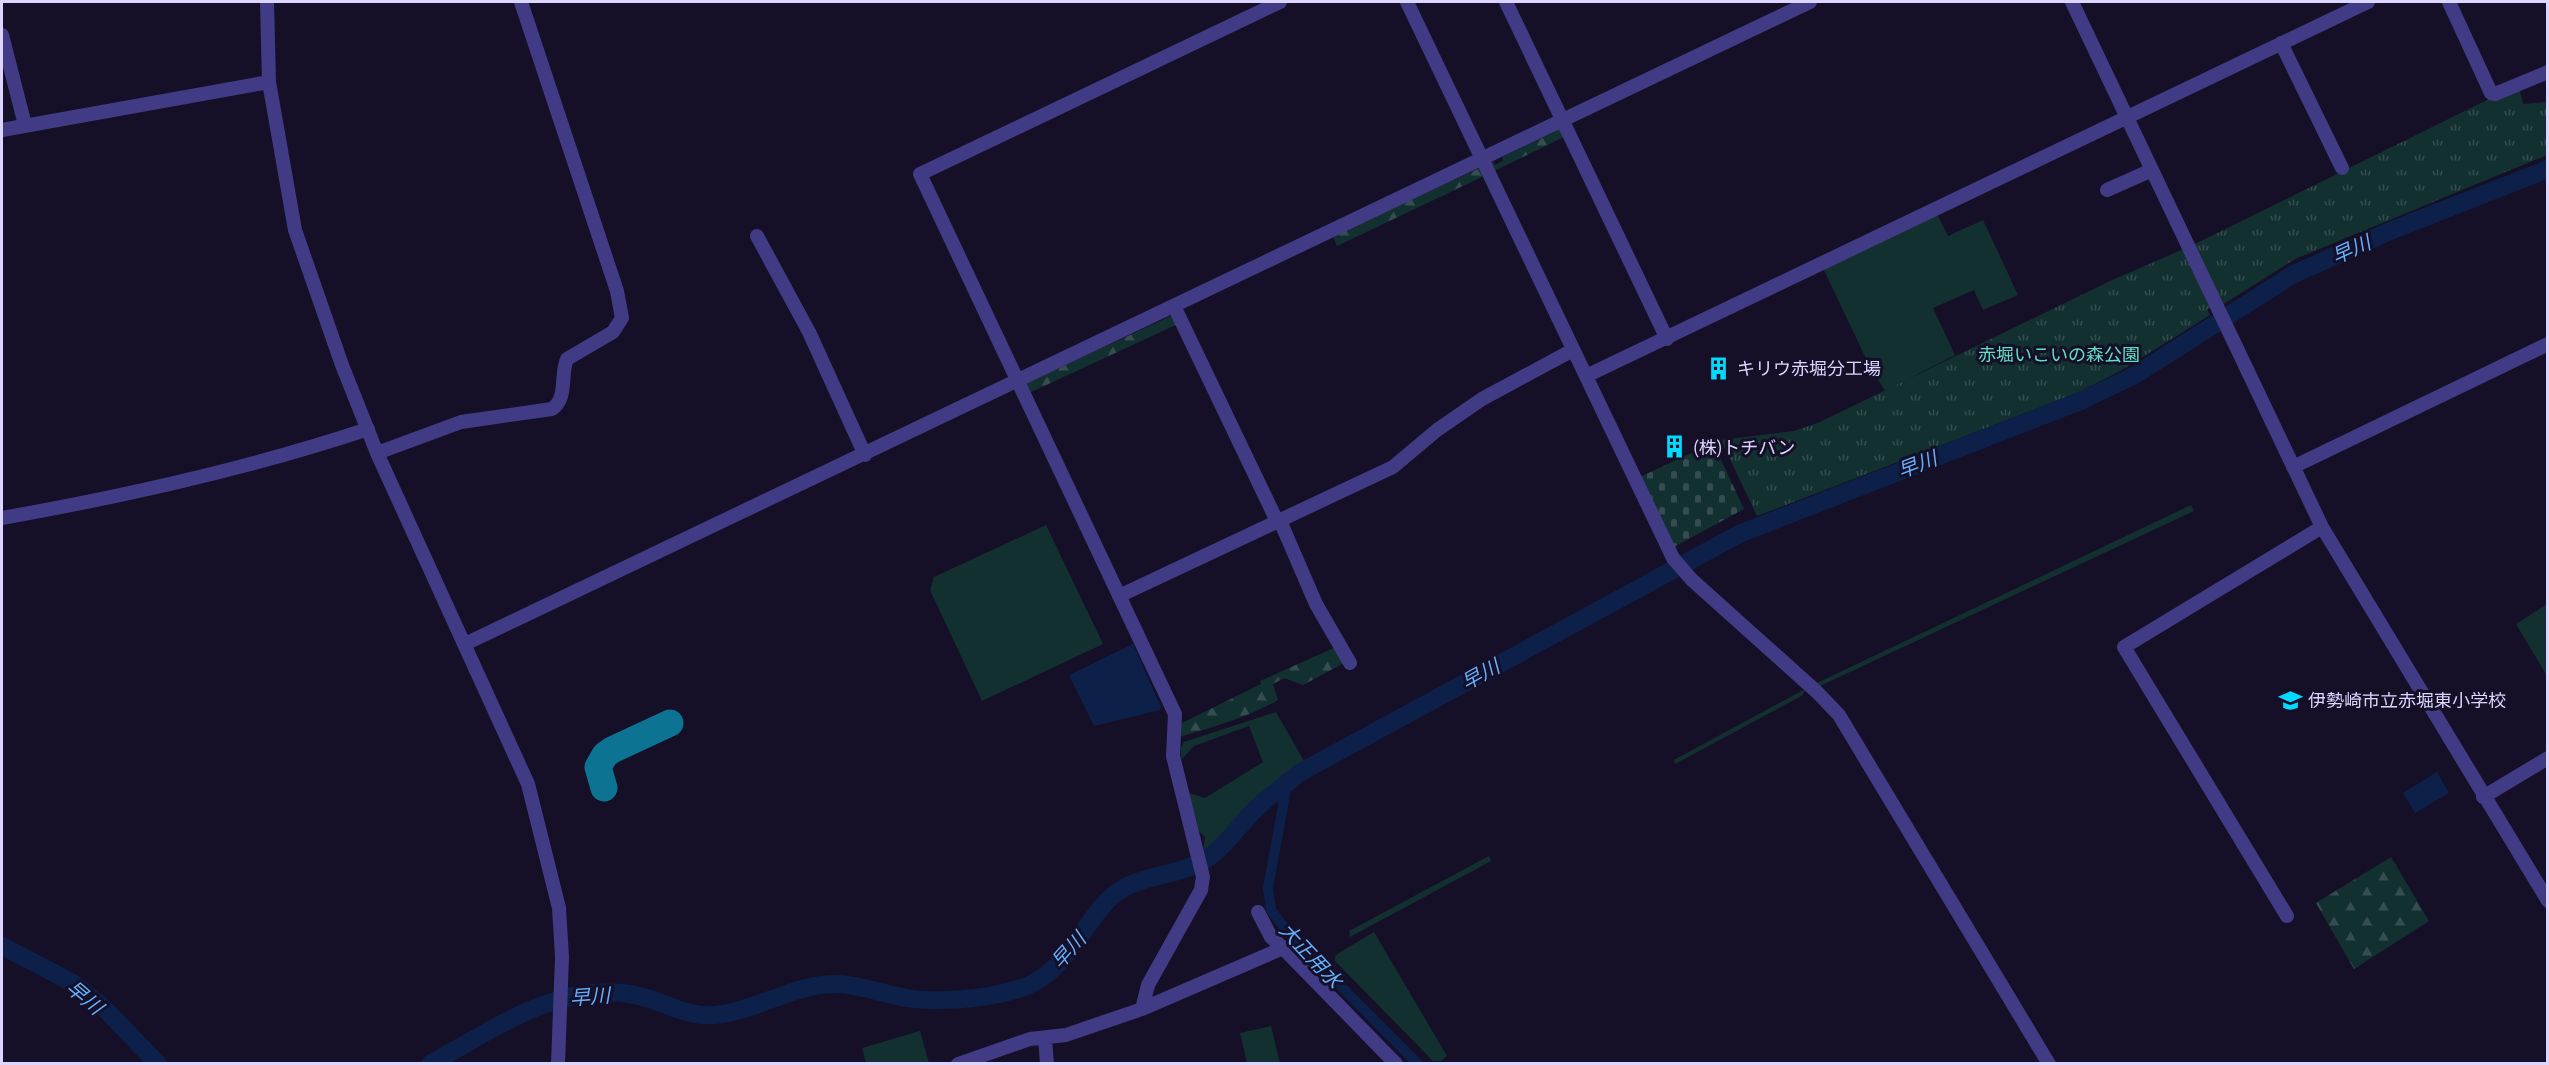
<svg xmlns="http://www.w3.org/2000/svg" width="2549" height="1065" viewBox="0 0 2549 1065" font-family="Ubuntu,'Noto Sans JP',sans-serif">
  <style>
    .grass { fill: #133031 }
    .forest { fill: url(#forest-firs) }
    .cemetery { fill: url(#cemetery-stones) }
    .park { fill: url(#park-tufts) }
    .water { fill: #0d2049 }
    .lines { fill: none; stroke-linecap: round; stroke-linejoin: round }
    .canal { stroke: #0d2049; stroke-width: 10 }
    .river { stroke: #0d2049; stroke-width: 18 }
    .taxiway { stroke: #0c7492; stroke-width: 27 }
    .minor { stroke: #413b85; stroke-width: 14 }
    .labels { text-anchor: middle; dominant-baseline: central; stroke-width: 6; stroke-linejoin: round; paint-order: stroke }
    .park-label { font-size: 18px; fill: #61dfc5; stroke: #151027 }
    .poi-label { font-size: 18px; fill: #dcd5ff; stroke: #151027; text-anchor: start }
    .water-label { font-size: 20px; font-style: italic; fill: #64b0fe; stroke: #151027 }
  </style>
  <defs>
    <pattern id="forest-firs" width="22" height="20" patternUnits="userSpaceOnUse" patternTransform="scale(1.5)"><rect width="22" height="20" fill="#133031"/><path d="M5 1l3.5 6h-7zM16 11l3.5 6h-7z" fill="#354d50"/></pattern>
    <pattern id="cemetery-stones" width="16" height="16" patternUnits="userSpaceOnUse" patternTransform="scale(1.5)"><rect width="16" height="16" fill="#133031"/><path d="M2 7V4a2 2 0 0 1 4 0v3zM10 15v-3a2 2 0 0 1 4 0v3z" fill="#354d50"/></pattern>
    <pattern id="park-tufts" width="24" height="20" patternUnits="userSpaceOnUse" patternTransform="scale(1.5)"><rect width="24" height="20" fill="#133031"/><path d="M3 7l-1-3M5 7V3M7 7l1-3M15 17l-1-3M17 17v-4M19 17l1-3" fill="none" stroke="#354d50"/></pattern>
  </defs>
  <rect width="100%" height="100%" fill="#151027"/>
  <path class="grass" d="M1936,212L1948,236L1983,220L2018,295L1983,310L1974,290L1933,308L1955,355L1885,391L1869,365L1823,268Z
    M2191,505L2194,511L1820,686L1817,683Z
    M1046,525L1103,644L982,701L930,590L934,577Z
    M2547,604V676L2516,624Z
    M1805,689L1803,695L1675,764L1674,760Z
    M1276,712L1304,761L1255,798L1228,829L1203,852L1205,837L1199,831L1189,793L1205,798L1263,762L1249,726L1194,746L1181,760V747L1184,742Z
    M1489,856L1491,861L1350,937L1349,931Z
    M1374,932L1447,1056L1441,1061H1433L1335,961V956L1339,953Z
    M1271,1026L1280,1063H1247L1240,1033Z
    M920,1031L929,1063H866L862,1048Z"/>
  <path class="forest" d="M1559,130L1564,131L1566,136L1494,171L1491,163L1493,161L1495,165L1503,161L1502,157Z
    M1480,168L1484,176L1337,246L1333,236Z
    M1175,314L1180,323L1029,393L1025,384Z
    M1336,647L1344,663L1303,685L1284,678L1273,684L1278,700C1247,718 1213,727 1179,737L1180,724L1261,684L1260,681Z
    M2391,857L2429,921L2354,969L2316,903Z"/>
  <path class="cemetery" d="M1713,443L1744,509L1674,547L1640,477Z"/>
  <path class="park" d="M2519,87L2523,104L2547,102V155L2295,259L2222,305L2207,309L2210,315L2122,370L2077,393L1757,516L1721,440L1794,431L1820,422L2108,282L2193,245L2489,99Z"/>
  <path class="water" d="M1133,644L1161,707L1160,710L1094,726L1069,675Z
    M2437,772L2449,793L2415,813L2403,793Z"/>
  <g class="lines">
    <path class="canal" d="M1287,784L1268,888L1271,910L1289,934L1418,1064"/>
    <path class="river" d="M2,946L73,983L104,1008L158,1064
      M430,1064C491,1031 557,982 630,994C659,998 685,1018 715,1015C758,1011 794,983 838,984C861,985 883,994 906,998C938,1003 986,999 1018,989C1062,977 1078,932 1107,901C1131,874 1175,878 1205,860C1225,848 1243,819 1261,804C1273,793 1287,784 1299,773L1739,534L2083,400L2135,375L2292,275L2390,231L2548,169"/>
    <path class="taxiway" d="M604,788L598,767L605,755L612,750L670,723"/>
    <path class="minor" d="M267,2L269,82L295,230L342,365L377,453L528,784L559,908L562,957L558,1064
      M1407,2L1673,558L1691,579L1817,692L1839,715L2049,1064
      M1506,2L1667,339
      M2072,2L2322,527L2548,901
      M2449,2L2491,93L2495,94L2548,72
      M2,35L25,125
      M2281,43L2342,168
      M2,130L269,82
      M2107,190L2152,170
      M757,236L809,332L865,455
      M1174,306L1275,517L1281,523L1316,604L1350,663
      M1586,376L2368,2
      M377,453L461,422L552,409C568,398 560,375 567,359L613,332L622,318L617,291L521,2
      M2293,467L2548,344
      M2,518C126,496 248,469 368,429
      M1119,596L1393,467L1437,430L1482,399L1573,350
      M465,644L1810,2
      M2483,797L2548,758
      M1258,912L1271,937L1283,948
      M2287,916L2124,647L2322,527
      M1142,1009L1148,985L1201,890L1203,877L1173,756L1175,714L920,174L1280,2
      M1045,1038L1047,1064
      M958,1064L1030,1039L1066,1035L1142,1009L1283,948L1396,1064"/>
  </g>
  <defs>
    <symbol id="building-bare" viewBox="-9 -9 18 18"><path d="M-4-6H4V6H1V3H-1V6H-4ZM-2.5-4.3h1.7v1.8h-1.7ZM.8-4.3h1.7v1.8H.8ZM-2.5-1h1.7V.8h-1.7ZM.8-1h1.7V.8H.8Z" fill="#03d9fd" stroke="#151027" stroke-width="2.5" paint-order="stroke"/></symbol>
    <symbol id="school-bare" viewBox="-9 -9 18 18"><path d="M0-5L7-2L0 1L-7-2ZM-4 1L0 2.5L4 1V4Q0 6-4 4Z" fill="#03d9fd" stroke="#151027" stroke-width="2.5" paint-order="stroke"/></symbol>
  </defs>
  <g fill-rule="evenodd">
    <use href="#building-bare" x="1702" y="352" width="33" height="33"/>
    <use href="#building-bare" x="1658" y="430" width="33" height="33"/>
    <use href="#school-bare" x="2274" y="684" width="33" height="33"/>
  </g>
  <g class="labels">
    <g class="park-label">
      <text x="2059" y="354">赤堀いこいの森公園</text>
    </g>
    <g class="poi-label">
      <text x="1737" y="368">キリウ赤堀分工場</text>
      <text x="1693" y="447">(株)トチバン</text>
      <text x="2308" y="700">伊勢崎市立赤堀東小学校</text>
    </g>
    <g class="water-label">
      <text transform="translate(2351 249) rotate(-24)">早川</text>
      <text transform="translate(1917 464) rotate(-21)">早川</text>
      <text transform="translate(1480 674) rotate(-29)">早川</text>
      <text transform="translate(1068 950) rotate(-48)">早川</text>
      <text transform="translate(1311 955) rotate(47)">大正用水</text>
      <text transform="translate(590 996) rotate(-4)">早川</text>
      <text transform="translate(85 997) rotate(40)">早川</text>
    </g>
  </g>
  <rect width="2549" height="1065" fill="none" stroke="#dcd5ff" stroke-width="6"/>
</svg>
